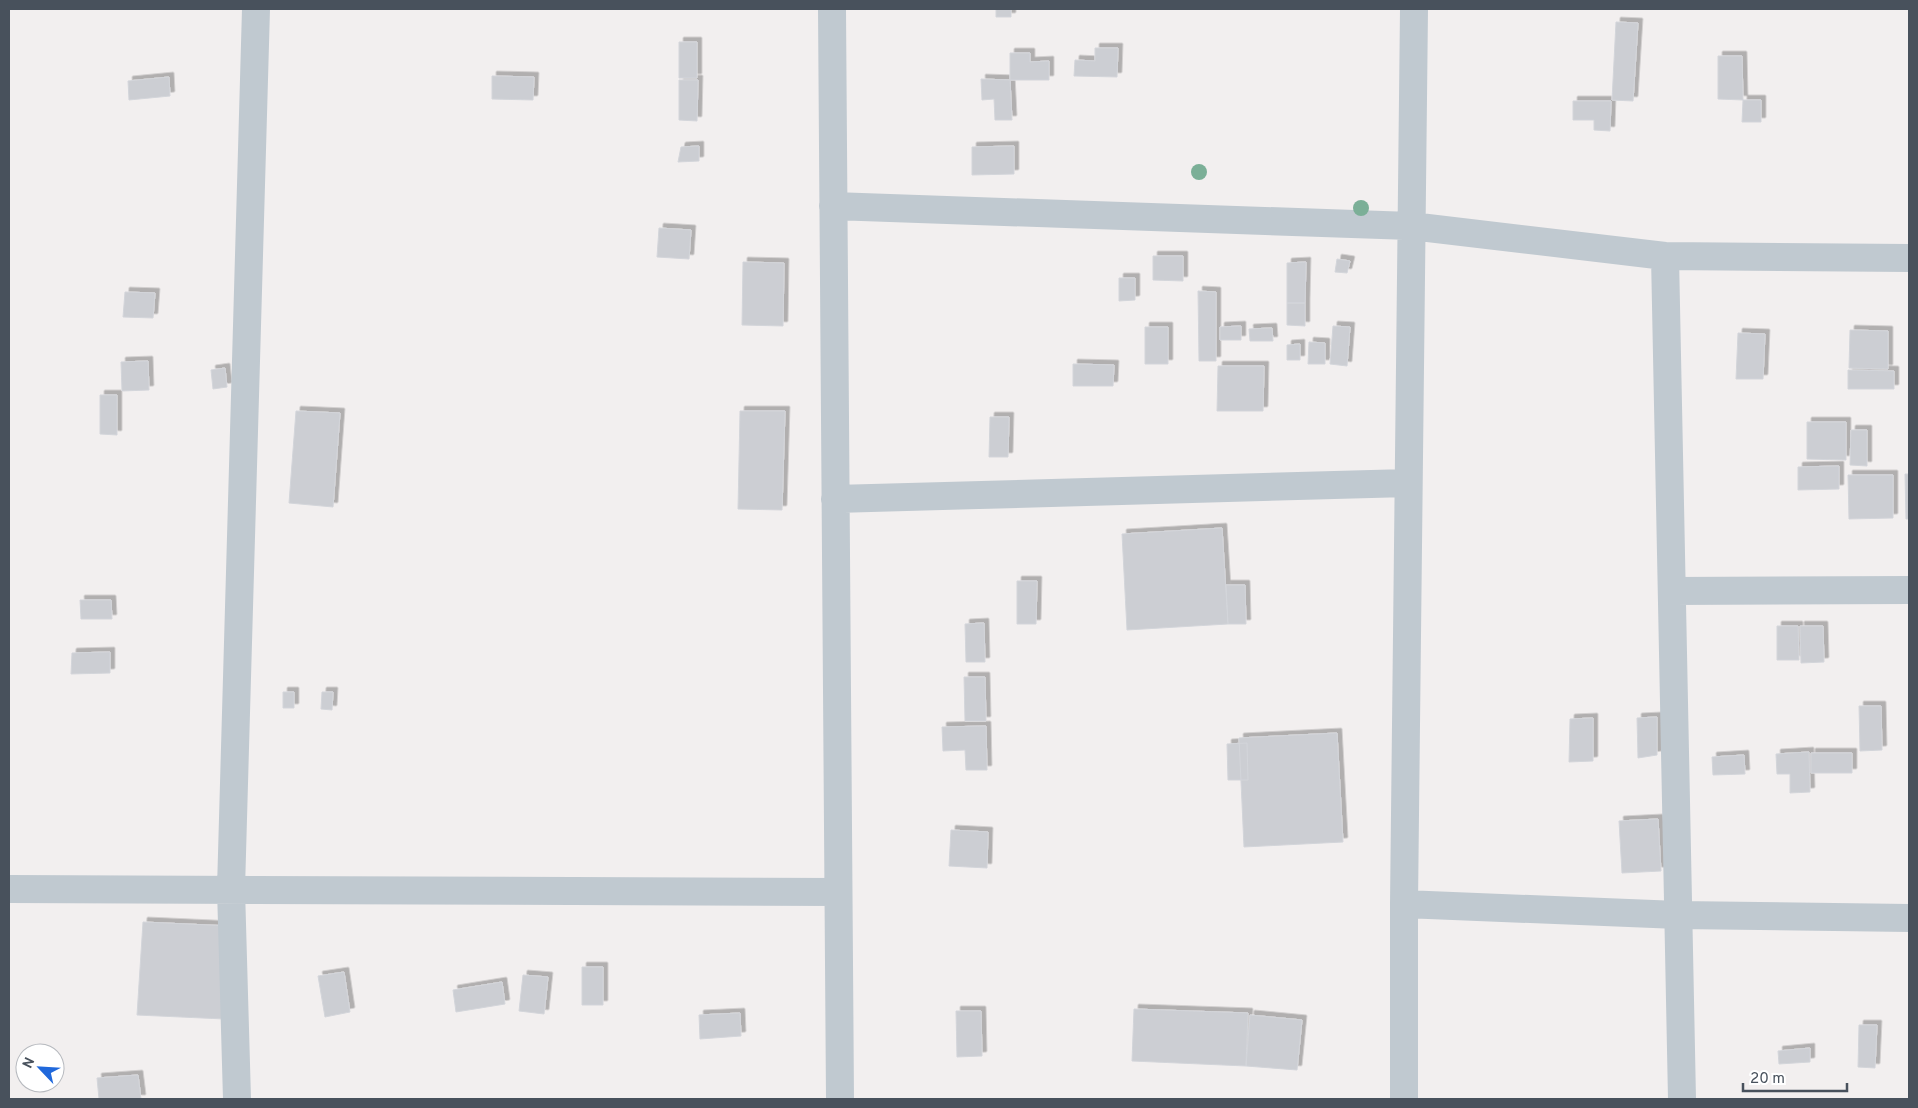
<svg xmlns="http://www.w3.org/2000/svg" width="1918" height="1108" viewBox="0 0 1918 1108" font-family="Overpass,sans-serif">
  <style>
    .building { fill: #ccced3; stroke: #d3d5da; filter: url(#shadow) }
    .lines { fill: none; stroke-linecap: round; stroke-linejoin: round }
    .minor { stroke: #c0c9d0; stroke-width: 28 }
    .tree { fill: #7baf97 }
  </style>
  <defs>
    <filter id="shadow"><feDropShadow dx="4.5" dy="-4.5" stdDeviation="0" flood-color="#0004"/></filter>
  </defs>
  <rect width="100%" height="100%" fill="#f2efef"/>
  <path class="building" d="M996,9H1011V17H996Z
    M1616,22L1638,23L1633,101L1612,100Z
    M679,42H697V78H679Z
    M1095,48H1118L1117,77L1074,76L1075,60L1095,61Z
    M1010,53H1030V62L1049,61V80H1010Z
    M1718,56H1742L1743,100L1718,99Z
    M492,76L534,77L533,100L492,99Z
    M169,77L170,96L129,100L128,81Z
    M981,79L1010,80L1012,120H995L994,99L982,100Z
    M679,80H698L697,121L679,120Z
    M1743,100H1761V122H1742Z
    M1573,101H1611L1610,131L1594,130V120H1573Z
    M699,146V161L678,162L681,147Z
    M1014,146V174L972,175V147Z
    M659,228L691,230L689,259L657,257Z
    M1153,256H1183V281L1153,280Z
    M1337,259L1350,261L1347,273L1335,272Z
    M743,262L784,263L783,326L742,325Z
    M1306,262L1305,303H1287V263Z
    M1119,278H1135V300L1119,301Z
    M1198,291L1216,292V361H1199Z
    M125,292L155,293L153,318L123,317Z
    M1287,303H1305V326L1287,325Z
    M1241,326V340H1220V327Z
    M1333,326L1350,327L1347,366L1330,364Z
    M1145,327H1168V364H1145Z
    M1272,328L1273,341H1250L1249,329Z
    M1850,330L1888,331V369L1849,368Z
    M1738,333L1765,334L1763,379H1736Z
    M1309,342L1325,343V364H1308Z
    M1300,344V360H1287V345Z
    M148,361L149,390L122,391L121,362Z
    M1073,364L1114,365L1113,386H1073Z
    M1218,366H1264L1263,411H1217Z
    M225,368L227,387L213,389L211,370Z
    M1848,370L1894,371V389H1848Z
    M100,395H117V435L100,434Z
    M296,411L340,413L333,507L289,503Z
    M740,411H785L782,510L738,509Z
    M990,417H1009L1008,457H989Z
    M1807,422H1846V460L1807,459Z
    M1851,430H1867V466L1850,465Z
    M1839,466V489L1798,490V467Z
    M1905,474H1909V519H1906Z
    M1848,475H1893V518L1849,519Z
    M1222,528L1228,624L1127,630L1122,534Z
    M1017,581H1037L1036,624H1017Z
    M1226,585H1245L1246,624H1228Z
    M80,600H111L112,619H81Z
    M984,623L985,662H966L965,624Z
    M1777,626H1798L1799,660H1777Z
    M1800,626H1823L1824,662L1801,663Z
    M110,652V673L71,674L72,653Z
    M964,677H985L986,721H965Z
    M283,692H294V708H283Z
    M322,692H333L332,710L321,709Z
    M1859,706H1881L1882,750L1860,751Z
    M1657,717V755L1638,758L1637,718Z
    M1593,718V761L1569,762L1570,719Z
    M986,726L987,770H966L965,750L943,751L942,727Z
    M1337,733L1343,842L1244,847L1239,738Z
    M1247,743L1248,780H1228L1227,744Z
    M1809,752L1810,792L1790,793V774H1777L1776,754Z
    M1811,753H1852V773H1811Z
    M1744,755L1745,774L1713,775L1712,757Z
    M1658,819L1661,871L1622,873L1619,821Z
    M951,830L988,832L987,868L949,866Z
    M143,922L230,926L224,1019L137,1015Z
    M582,967H603V1005H582Z
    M344,972L350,1012L325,1017L318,976Z
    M523,975L548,977L544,1014L519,1011Z
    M502,982L505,1004L456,1012L453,990Z
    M1134,1009L1248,1013L1246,1066L1132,1061Z
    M956,1011H981L982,1056L957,1057Z
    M740,1013L741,1036L700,1039L699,1015Z
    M1250,1015L1302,1020L1297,1070L1246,1066Z
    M1859,1025H1877L1875,1068L1858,1067Z
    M1810,1048V1062L1779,1064L1778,1051Z
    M138,1075L141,1099H99L97,1078Z"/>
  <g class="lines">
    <path class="minor" d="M832,9L840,1099
      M833,206L1411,226L1665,256L1909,258
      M1665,256L1682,1099
      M835,499L1408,483
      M1672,591L1909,590
      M9,889L838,892
      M1404,904L1678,915L1909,918
      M237,1099L231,889L256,9
      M1404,1099V904L1414,9"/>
  </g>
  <g class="tree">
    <circle cx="1199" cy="172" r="8"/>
    <circle cx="1361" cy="208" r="8"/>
  </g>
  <rect width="1918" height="1108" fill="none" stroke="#48515c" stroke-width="20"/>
  <g transform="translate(40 1068) rotate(295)"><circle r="24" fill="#ffffff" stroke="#b6b9be"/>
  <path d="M0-4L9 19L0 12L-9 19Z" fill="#2068db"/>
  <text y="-8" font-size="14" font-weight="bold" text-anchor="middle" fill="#48515c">N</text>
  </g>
  <path d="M1743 1083v8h104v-8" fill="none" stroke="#48515c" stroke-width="2.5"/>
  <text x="1750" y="1083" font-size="15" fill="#48515c" stroke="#ffffff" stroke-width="4" paint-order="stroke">20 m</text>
</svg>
